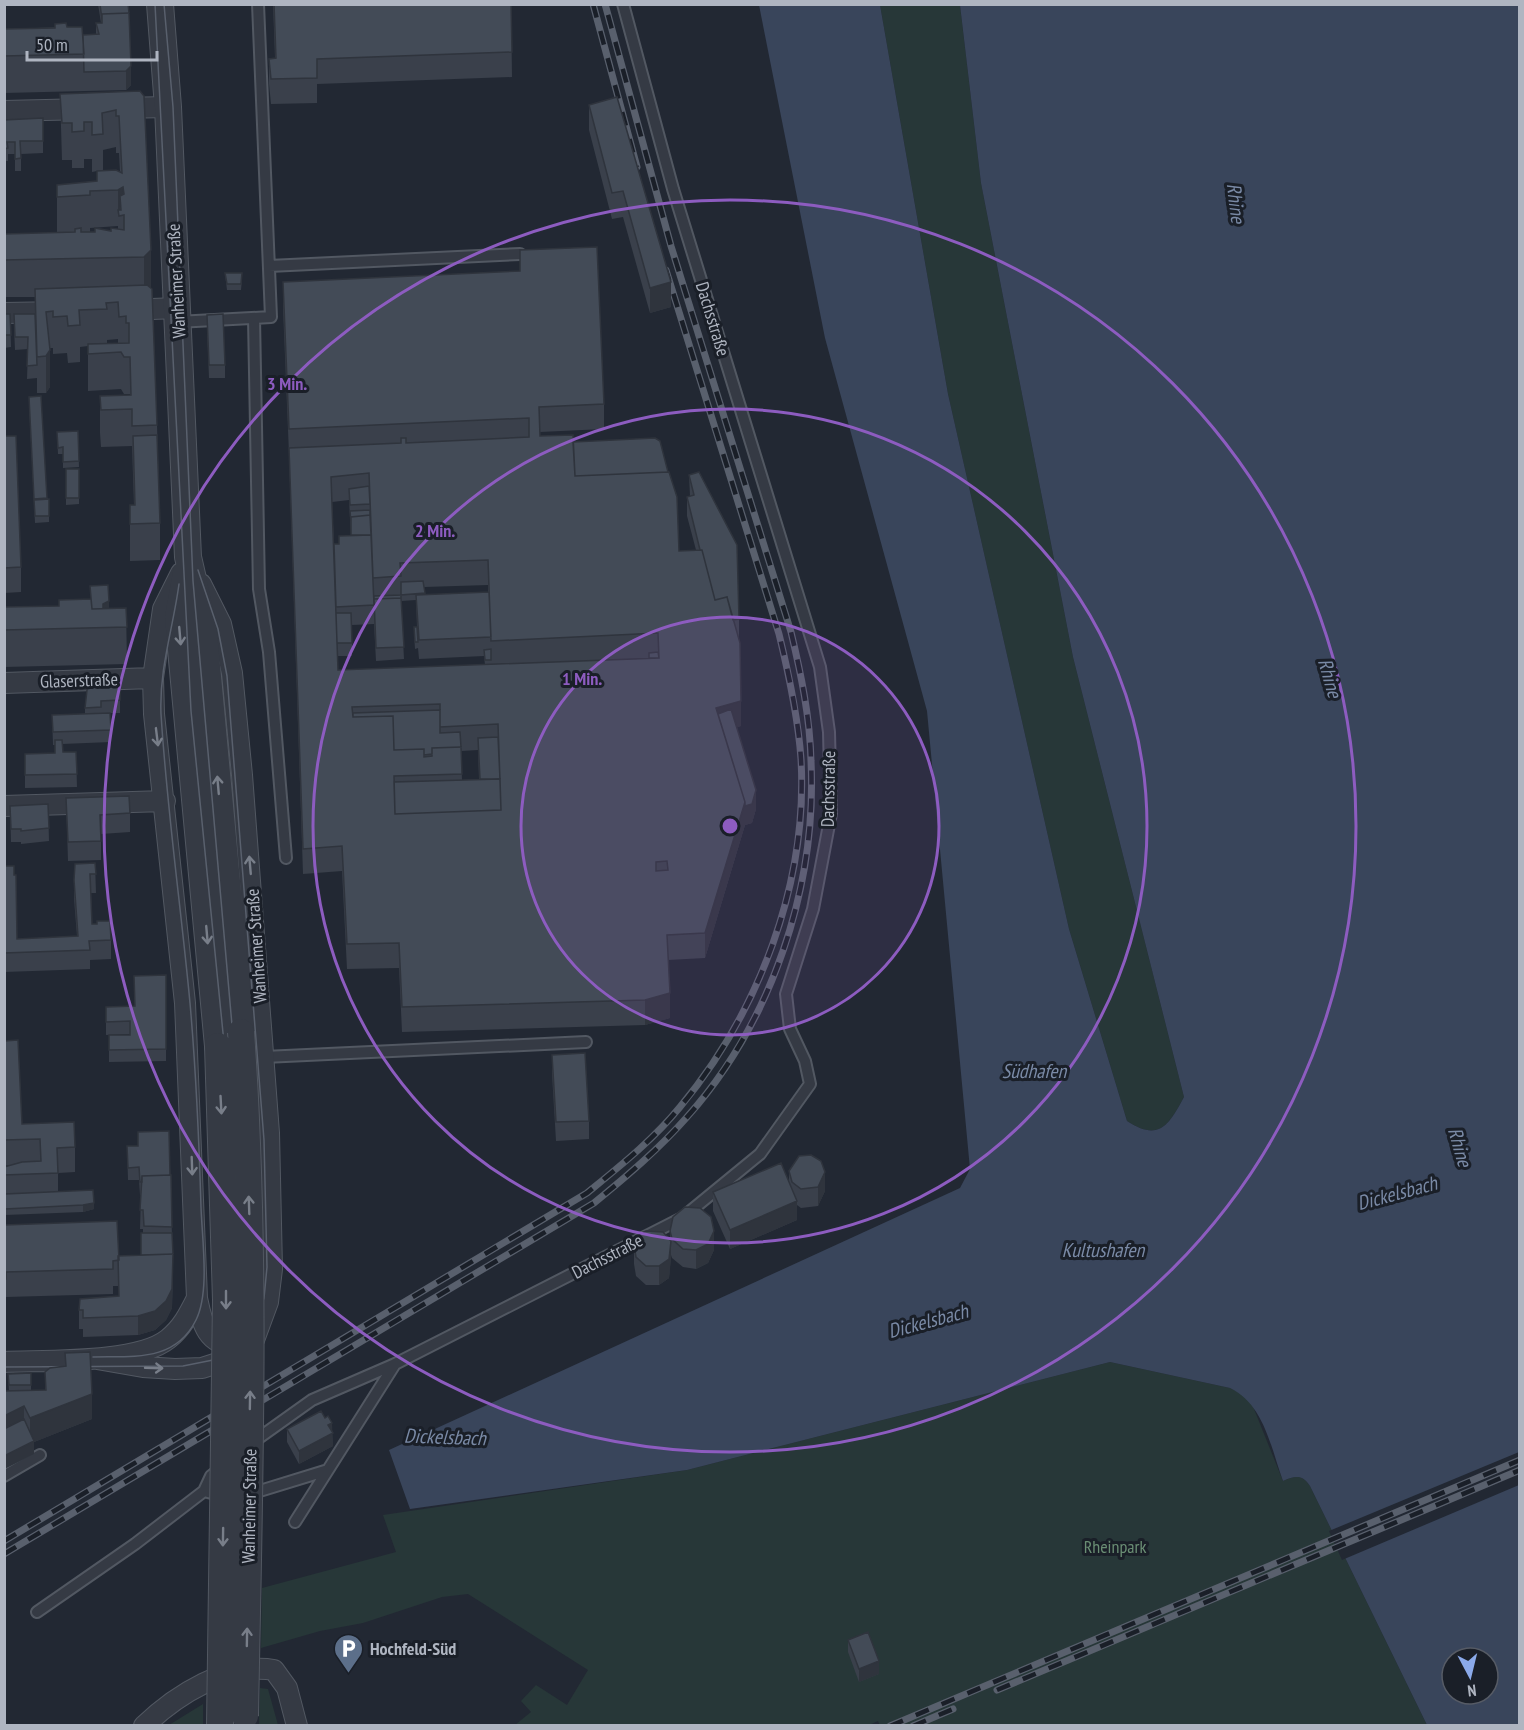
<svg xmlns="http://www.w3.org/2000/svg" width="1524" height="1730" viewBox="0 0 1524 1730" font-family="'PT Sans Narrow',sans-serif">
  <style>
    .green { fill: #273738 }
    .water { fill: #39455b; fill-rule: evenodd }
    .pier { fill: #222833 }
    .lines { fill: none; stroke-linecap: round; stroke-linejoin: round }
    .service-casing { stroke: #525862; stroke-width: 14 }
    .minor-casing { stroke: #525862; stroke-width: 22 }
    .tertiary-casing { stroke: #525862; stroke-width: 28 }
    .service { stroke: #353a44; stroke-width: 10 }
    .minor { stroke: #353a44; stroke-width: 20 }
    .tertiary { stroke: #353a44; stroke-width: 26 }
    .tram { stroke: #59606d; stroke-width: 1.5 }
    .rail-casing { stroke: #59606d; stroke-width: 7 }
    .rail { stroke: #1a1f28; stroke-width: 4.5; stroke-dasharray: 14; stroke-linecap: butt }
    .tertiary-bridge-casing { stroke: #525862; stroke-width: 28; stroke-linecap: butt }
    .tertiary-bridge { stroke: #353a44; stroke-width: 26 }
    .wall { fill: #3a404b; fill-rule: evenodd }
    .shaded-wall { fill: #2f343d }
    .building { fill: #434b57; stroke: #2f343d; stroke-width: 1.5; fill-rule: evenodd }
    .oneway { stroke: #787e89 }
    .ring { fill: none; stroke: #8d5cc0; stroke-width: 3 }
    .labels { text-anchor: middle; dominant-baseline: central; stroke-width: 6; stroke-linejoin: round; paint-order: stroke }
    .street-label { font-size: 18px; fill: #afb5c1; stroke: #1a1f28 }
    .park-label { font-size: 18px; fill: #6a8e74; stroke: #1a1f28 }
    .poi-label { font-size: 18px; font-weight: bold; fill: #afb5c1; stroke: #1a1f28; text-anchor: start }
    .water-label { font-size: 20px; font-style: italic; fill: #7a8aa6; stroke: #1a1f28 }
    .centre { fill: #8d5cc0; stroke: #1a1f28; stroke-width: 3 }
    .ring-label { font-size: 18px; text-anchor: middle; font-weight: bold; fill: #8d5cc0; stroke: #1a1f28; stroke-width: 6; stroke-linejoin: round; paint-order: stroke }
  </style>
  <rect width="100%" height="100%" fill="#222833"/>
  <path class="green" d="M880,5H960L981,183L1073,657L1184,1097C1169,1125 1159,1142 1127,1121L1069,929L948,394Z
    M1110,1362L1230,1388L1244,1395L1252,1404L1283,1481C1295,1476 1302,1474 1310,1486L1427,1725L880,1726L878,1721L867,1726L515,1725L531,1712L521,1701L536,1685L567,1705L588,1670L468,1594L442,1597L363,1623L320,1631L261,1648L262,1588L396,1552L383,1515L687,1470Z
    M260,1688L268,1689L278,1725H259Z
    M203,1704V1725H169Z"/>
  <path class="water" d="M759,5H880L948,394L1069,929L1127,1121C1159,1142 1169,1125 1184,1097L1073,657L981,183L960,5H1519V1725H1427L1310,1486C1302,1474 1295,1476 1283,1481C1271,1448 1264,1404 1230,1388L1110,1362L687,1470L410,1509L389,1450L960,1188L970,1169L927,711L825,338ZM1452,1658H1488V1694H1452Z"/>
  <path class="pier" d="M1519,1452V1485L1342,1560L1329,1531Z"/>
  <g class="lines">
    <defs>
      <path id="service" d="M269,266L520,254
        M254,318L259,589L269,652L286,858
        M177,322L271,317L258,4
        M264,1057L586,1042
        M253,1442L312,1400L395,1364L682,1218L760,1154L810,1084L805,1061L790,1029L786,994L813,909L831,814L829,732L820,667L673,189L623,4
        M220,1469L211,1476L204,1491L223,1496
        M4,1476L40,1455
        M250,1494L328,1470
        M295,1522L395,1364
        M37,1612L135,1544L204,1491"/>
      <path id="minor" d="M120,108L168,107
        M4,111L87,109
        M127,310L177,308
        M4,313L62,312
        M181,573L163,609L153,678L154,714L185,1003L197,1298C202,1322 206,1346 237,1345
        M4,683L153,678
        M4,806L165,801
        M97,1359L143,1367L175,1369L202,1368L233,1358L254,1340L268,1302L272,1269L269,1133L242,775L232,673L221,624L201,584
        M4,1362C44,1360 137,1364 168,1339C182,1328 189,1314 197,1298
        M144,1726C176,1695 228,1662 274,1670L287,1688L297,1726"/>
      <path id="tertiary" d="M160,4L168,107L188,557L203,623L241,1032
        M186,573L178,617L218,1046"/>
    </defs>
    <use href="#service" class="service-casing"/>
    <use href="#minor" class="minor-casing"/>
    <use href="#tertiary" class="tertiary-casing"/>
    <use href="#service" class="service"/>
    <use href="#minor" class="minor"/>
    <use href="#tertiary" class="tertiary"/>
    <path class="tram" d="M155,4L191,711L224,1043L234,1299L227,1726
      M164,4L173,107L193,581L239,1105L245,1298L238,1726
      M93,1357C134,1356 175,1362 196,1320C210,1292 202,1239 201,1207C199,1139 196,1071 190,1003C181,907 167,811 161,714C159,669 173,629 179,584
      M4,1367L183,1366L213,1360L236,1349L251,1333L258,1317L264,1298L267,1267L264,1140L227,676L218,629L198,570"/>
    <defs>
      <path id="rail" d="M593,4L637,167
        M4,1541L587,1193C620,1166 653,1140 680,1107C759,1012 808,883 801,759C798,716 789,675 779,634L666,270
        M4,1554L594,1203C627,1176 659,1149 687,1117C772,1022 817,887 811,761C810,717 801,674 791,632L671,246L605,4
        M997,1690L1520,1470
        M890,1726L1520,1460
        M913,1726L953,1709"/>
    </defs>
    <use href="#rail" class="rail-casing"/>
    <use href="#rail" class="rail"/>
    <defs>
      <path id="tertiary-bridge" d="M241,1032C257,1260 249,1488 245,1716
        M218,1046L226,1300L220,1726"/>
    </defs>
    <use href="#tertiary-bridge" class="tertiary-bridge-casing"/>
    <use href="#tertiary-bridge" class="tertiary-bridge"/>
  </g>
  <path class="wall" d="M98,4H128L131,85L126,90L4,93V29L67,27L83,40L96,35V23H101Z
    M273,4H511L512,77L317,84V103L271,104L269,84V59L275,58Z
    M140,91L151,287L150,288L157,425L160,523V560L130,561V505H134L132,446L101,447L100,433V396L130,395V394H124L121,389L88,391V346L80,347V362L68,363L67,353L53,354V348H50V387L46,393H37V378L27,379L28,349L15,350L14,327V314H35V297H4V234L57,233V185L97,181V171L92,172V159H84V168H72V160H62L60,94ZM116,147V153H119L120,172L103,170V150ZM118,226V229L111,231L90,232V228ZM118,339V343L107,344V340Z
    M589,105L671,307L650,313L623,217L612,219L589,130Z
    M43,118V153L21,154V171H15V154H8V161H4V120Z
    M520,250L604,404V429L540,432V436L573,442L679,551L696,550L687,516V497L690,496L689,475L739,619V638H738L741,726L737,727L756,809L752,823L745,825L705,958L668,960L670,1018L645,1025L402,1032L399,968L347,969L342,871L303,874L289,454L283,308V282L520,271ZM349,500L351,535L339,544H334L332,502ZM488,585V592L425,595L424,587ZM416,600L417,627L414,634L415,649L418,648L419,659L484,656L485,665L338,670V656H352V625L374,624L376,661L404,659L401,601ZM478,750L479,779L462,780L461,751Z
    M225,273L242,279L241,290H227Z
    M4,314H10L11,347L4,348Z
    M207,328L225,365V378H209Z
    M29,404L47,499H49V522L35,523Z
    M78,431L79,467L63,468V454H58L57,432Z
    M4,436L21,567V592L4,593Z
    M79,469V504L66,505V498Z
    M4,607L126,608L127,664L4,667Z
    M120,680V713H110L111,742L62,744L63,752H76L77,787L25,788V754L55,753V745H53L52,715L85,714V708Z
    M66,798L130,813V832L101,834V860L68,861Z
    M48,804L49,841L21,844V842H11L10,806Z
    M95,863L96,893H91L92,924L111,940V959L90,960V969L4,972V866L17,939L77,936L74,899V880Z
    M166,975V1061L109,1062V1035H130V1034L106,1035V1007L134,1006Z
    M4,1041L22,1124L75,1147V1172L58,1173V1192L94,1209L83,1212L5,1215L4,1167L9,1165L4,1166Z
    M552,1055L589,1121V1139L556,1141L552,1074Z
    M169,1131L173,1273L172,1308L166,1320L155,1330L138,1335L83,1337V1329H79V1310L119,1296V1286H113V1294L6,1297V1304H4V1225L118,1256L141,1255L143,1233V1229H140L141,1195H140L139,1180H128L127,1146H138Z
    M789,1171L825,1191L818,1206L801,1208L797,1205V1220L730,1249L713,1211V1192L789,1182Z
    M670,1231L714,1250L708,1263L696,1269L683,1267L672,1258L671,1255L669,1278L659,1285H646L636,1276L634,1264V1245L670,1239Z
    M65,1353L92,1419L34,1442V1454L4,1469V1391H9L8,1374L31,1373V1390H45V1372L65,1366Z
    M287,1429L332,1432L333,1446L299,1464L287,1442Z
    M848,1640L879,1674L859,1682L848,1652Z"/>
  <path class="shaded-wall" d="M131,66V85L126,90V71Z
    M123,187V215L120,196V215L118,210V227V190Z
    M151,250V287L144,293V257Z
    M671,282V307L650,313V288Z
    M50,350V387L46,393V356Z
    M109,601V614L103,617V604Z
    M741,701V726L722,732L716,708Z
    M756,790V809L752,823L745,825L705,958V933L745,802Z
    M670,993V1018L645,1025V1000Z
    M825,1172V1191L818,1206V1187Z
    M797,1201V1220L730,1249V1230Z
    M94,1203V1209L83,1212V1205Z
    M714,1231V1250L708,1263L696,1269V1250Z
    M671,1241V1260L669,1278L659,1285V1266Z
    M173,1254L172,1308L166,1320L155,1330L138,1335V1316Z
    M92,1394V1419L34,1442V1454L4,1469V1456L30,1443V1418Z
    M24,1406V1431L4,1441V1416Z
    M332,1423L333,1446L299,1464V1451L328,1425Z
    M879,1661V1674L859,1682V1669Z"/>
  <path class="building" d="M100,4H128L129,13L102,14V20Z
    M274,4H511L512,52L317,59V78L271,79L269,59L276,58Z
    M129,13L131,66L126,71L84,72L83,35L99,34L96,23H102V14Z
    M66,23L67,27H82L84,54L4,56V29L55,28V24Z
    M140,91L144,96L151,250L144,257L4,260V234L75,232V229L81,228V232H95V228L111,231V228L124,230V215L119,216L118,210H121L120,196L124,194L123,187L118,190L90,191V195L57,197V185L97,181V171L116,170L122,173L119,116H116V110L102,113L103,134L92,135V122H84V131L72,132V123H62L60,94Z
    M617,97L671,282L650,288L623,191L612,193L589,105Z
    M43,118V141H20L21,158L15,159V142H7L8,148L4,149V120Z
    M597,247L604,404L539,407L540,436L573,435L575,476L669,472L677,497L679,551L702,550L715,600L727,597L740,643L741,701L716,708L745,802L705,933L667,935L670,993L645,1000L402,1007L399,943L347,944L342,846L303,849L289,448L401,443V438H406V443L529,437V418L289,429L283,282L520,271V250ZM369,473L373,578L401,576L400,563L488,560L491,641L658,633L659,658L338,670L331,477ZM440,704V727L498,724L501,810L395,814L394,776L462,774L461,747L432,748V756L424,757V749L394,750L393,716L353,717L352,707ZM667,861L668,870L656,871V862Z
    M225,273H242L241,284H227Z
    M147,285L152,289L157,425L132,426V409L101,410L100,396L131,395L130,357H124L121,352L88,354V344L129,343V323H126V316L119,317L118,302L106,303L107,309L79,310L80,325L68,326L67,316L53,317V311L46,312L50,350L46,356L37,357L35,289Z
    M4,314H10L11,335H4Z
    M14,314H35L37,365L27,366L28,337H15Z
    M223,314L225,365H209L207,315Z
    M41,396L47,498L34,499L29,397Z
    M78,431L79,461L63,462V447L58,448L57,432Z
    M157,435L160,523L130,524V505H135L133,436Z
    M4,436H16L21,567L4,568Z
    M655,438L660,441L668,472L575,476L573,442Z
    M66,469H79V498H66Z
    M699,472L737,545L739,619L733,620L727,597L715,600L702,550H700L687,497L694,495L689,475Z
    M369,486L370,504L350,505L349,489Z
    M49,499V516H35L34,500Z
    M370,510V515L351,517V523L350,511Z
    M370,515L371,535H351V517Z
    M371,535L374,605L336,607L334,544H339V536Z
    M423,581L425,593L401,595V598L374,599V596L401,595V582Z
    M108,585L109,601L103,604V609H92L90,586Z
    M489,592L491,637L419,640L416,595Z
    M401,598L404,647L376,648L374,599Z
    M91,599L92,609L126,608L127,627L4,630V607L59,606V600Z
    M336,613H351L352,643H337Z
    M414,627H417L418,642H415Z
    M491,649V660H485L484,650Z
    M658,652L659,658H649V653Z
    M120,680V700L101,701V707L85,708L88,681Z
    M731,709L756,790L752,804L745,806V802L718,714Z
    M440,710V733L460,732L461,747L432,748V754L424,755V749L394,750L393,716L353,717V713Z
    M110,713L111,730L53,732L52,715Z
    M498,737L500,779H480L478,738Z
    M55,740H62L63,752H76L77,774L25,775V754L55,753Z
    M500,779L501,810L395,814L394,782Z
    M129,796L130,813L100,815L101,841L68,842L66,798Z
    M48,804L49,828L21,831V829H11L10,806Z
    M95,863L96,874H90L92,924H97V921H110L111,940L89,941L90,950L4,953V866H14V875H16L17,939L78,936L74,880L75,864Z
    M166,975V1049L109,1050V1035H130V1021L106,1022V1007L135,1006L134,976Z
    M18,1040L22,1124L74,1122L75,1147L57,1148L58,1173L4,1175V1167L22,1162L41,1161L40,1139L4,1140V1041Z
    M585,1053L589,1121L556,1122L552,1055Z
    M169,1131L170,1175L142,1176V1182H140L139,1167L128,1168L127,1146H138V1132Z
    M811,1155L821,1161L825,1172L818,1187L801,1189L792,1182L789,1171L799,1156Z
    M781,1163L797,1201L730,1230L713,1192Z
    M171,1175L172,1227L144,1226L143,1210H140L142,1176Z
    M93,1190L94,1203L83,1205L5,1209V1194Z
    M685,1207L700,1208L711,1217L714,1231L708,1244L696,1250L683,1249L672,1239L670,1231L673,1217Z
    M117,1221L119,1260L113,1261V1269L6,1272V1279H4V1225Z
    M646,1231L663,1232L671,1241L669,1259L659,1266H646L636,1257L634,1245L641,1233Z
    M141,1233H172L173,1254L141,1255Z
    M173,1254L172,1289L166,1301L155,1311L138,1316L83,1318V1310H79L80,1299L119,1296L118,1256Z
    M90,1352L92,1394L30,1418L24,1406L4,1416V1391L46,1390L45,1372L50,1368L66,1366L65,1353Z
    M31,1373V1385H9L8,1374Z
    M321,1411L325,1418L328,1416L332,1423L328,1425L333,1433L299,1451L287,1429Z
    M24,1419L34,1441L4,1456V1429Z
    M868,1632L879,1661L859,1669L848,1640Z"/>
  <defs><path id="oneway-shaft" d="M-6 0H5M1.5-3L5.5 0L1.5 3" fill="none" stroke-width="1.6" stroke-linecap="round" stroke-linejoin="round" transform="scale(1.5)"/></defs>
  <g class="oneway">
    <use href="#oneway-shaft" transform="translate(180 636) rotate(85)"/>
    <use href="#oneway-shaft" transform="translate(157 737) rotate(83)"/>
    <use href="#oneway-shaft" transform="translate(218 785) rotate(-95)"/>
    <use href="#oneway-shaft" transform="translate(250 865) rotate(-95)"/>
    <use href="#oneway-shaft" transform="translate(207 935) rotate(85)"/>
    <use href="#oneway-shaft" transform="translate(221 1105) rotate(87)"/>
    <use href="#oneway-shaft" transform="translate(192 1166) rotate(88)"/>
    <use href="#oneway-shaft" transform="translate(249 1205) rotate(-92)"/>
    <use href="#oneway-shaft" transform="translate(226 1300) rotate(90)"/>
    <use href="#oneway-shaft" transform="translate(154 1368) rotate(2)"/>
    <use href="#oneway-shaft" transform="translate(250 1400) rotate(-89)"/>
    <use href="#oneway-shaft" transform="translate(223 1537) rotate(91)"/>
    <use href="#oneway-shaft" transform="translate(247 1637) rotate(-89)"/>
  </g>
  <circle cx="730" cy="826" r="209" fill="#8d5cc0" fill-opacity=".12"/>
  <g class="ring">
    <circle cx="730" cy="826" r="209"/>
    <circle cx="730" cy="826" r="417"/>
    <circle cx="730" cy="826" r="626"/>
  </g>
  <defs>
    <symbol id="parking-pin" viewBox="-11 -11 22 30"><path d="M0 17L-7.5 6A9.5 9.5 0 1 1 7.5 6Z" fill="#5c6f8a" stroke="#1a1f28"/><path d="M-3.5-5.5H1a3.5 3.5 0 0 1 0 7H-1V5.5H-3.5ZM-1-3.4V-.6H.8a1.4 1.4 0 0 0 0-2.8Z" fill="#fff"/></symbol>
  </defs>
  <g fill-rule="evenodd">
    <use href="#parking-pin" x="332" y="1632" width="33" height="45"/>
  </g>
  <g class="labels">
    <g class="street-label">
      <text transform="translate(176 281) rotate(-93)">Wanheimer Straße</text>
      <text transform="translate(713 319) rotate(73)">Dachsstraße</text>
      <text transform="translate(79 680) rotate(-2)">Glaserstraße</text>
      <text transform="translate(828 789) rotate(-89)">Dachsstraße</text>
      <text transform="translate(256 946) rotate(-94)">Wanheimer Straße</text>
      <text transform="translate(607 1256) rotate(-27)">Dachsstraße</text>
      <text transform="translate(249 1506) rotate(-89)">Wanheimer Straße</text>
    </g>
    <g class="park-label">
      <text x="1115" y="1546">Rheinpark</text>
    </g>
    <g class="poi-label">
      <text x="370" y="1648">Hochfeld-Süd</text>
    </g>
    <g class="water-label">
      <text transform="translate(1236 203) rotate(83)">Rhine</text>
      <text transform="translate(1330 678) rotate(74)">Rhine</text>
      <text x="1034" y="1071">Südhafen</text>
      <text transform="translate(1460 1147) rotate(74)">Rhine</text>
      <text transform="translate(1397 1193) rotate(-15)">Dickelsbach</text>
      <text x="1103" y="1250">Kultushafen</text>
      <text transform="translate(928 1321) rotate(-15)">Dickelsbach</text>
      <text transform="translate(445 1437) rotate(2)">Dickelsbach</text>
    </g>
  </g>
  <circle cx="730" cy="826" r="9" class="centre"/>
  <g class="ring-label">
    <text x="287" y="390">3 Min.</text>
    <text x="435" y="537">2 Min.</text>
    <text x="582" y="685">1 Min.</text>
  </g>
  <rect width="1524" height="1730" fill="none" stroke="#afb5c1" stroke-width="12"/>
  <g transform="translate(1470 1676) rotate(173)"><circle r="28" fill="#1a1f28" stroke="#565b65" stroke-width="1.5"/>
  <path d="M0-4.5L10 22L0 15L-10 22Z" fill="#8baaea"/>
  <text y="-9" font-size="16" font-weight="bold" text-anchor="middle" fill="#afb5c1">N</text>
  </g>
  <path d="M27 51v9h130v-9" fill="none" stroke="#afb5c1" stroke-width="3"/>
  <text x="36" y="51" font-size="18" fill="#afb5c1" stroke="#1a1f28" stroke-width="4.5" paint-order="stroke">50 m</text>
</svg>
